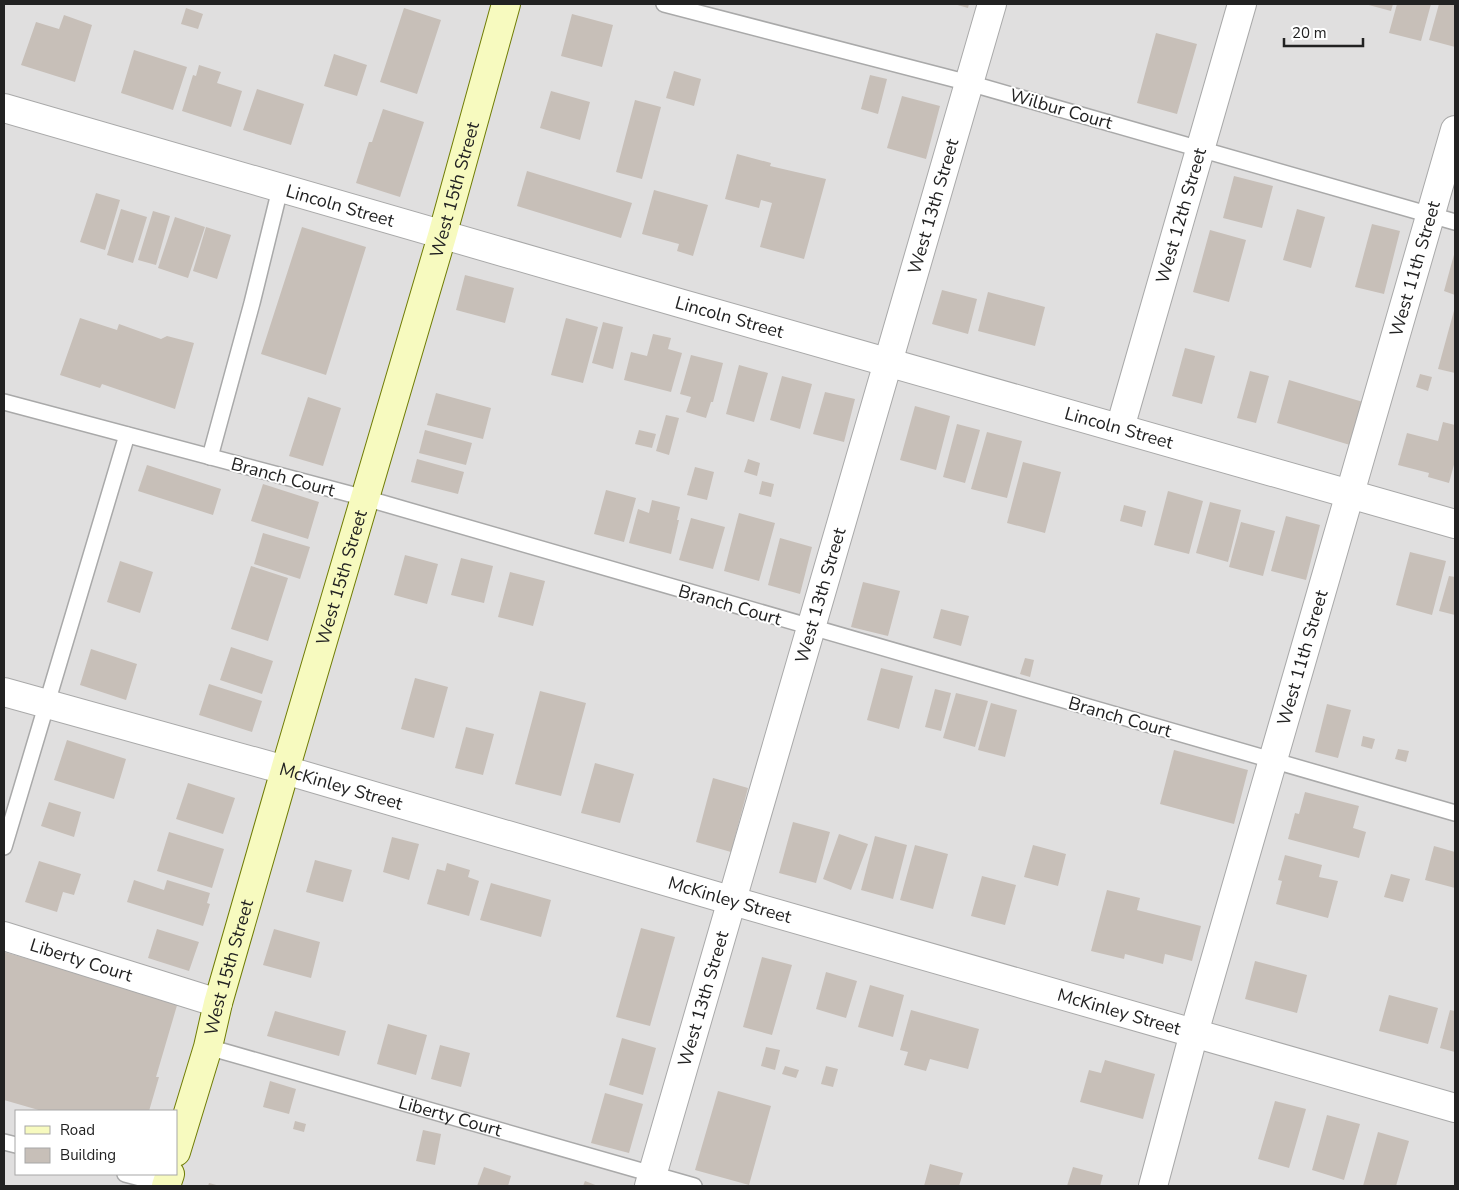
<svg xmlns="http://www.w3.org/2000/svg" width="1459" height="1190" viewBox="0 0 1459 1190" font-family="'Nunito Sans',sans-serif">
  <style>
    .residential { fill: #e0dfdf; fill-rule: evenodd }
    .building { fill: #c7bfb8 }
    .lines { fill: none; stroke-linecap: round; stroke-linejoin: round }
    .service-casing { stroke: #a9a9a9; stroke-width: 18 }
    .minor-casing { stroke: #a9a9a9; stroke-width: 30 }
    .secondary-casing { stroke: #707d05; stroke-width: 30 }
    .service { stroke: #fff; stroke-width: 15 }
    .minor { stroke: #fff; stroke-width: 28 }
    .secondary { stroke: #f7fabf; stroke-width: 28 }
    .labels { text-anchor: middle; dominant-baseline: central; stroke-width: 4; stroke-linejoin: round; paint-order: stroke }
    .street-label { font-size: 18px; fill: #222; stroke: #fff }
  </style>
  <rect width="100%" height="100%" fill="#f2efe9"/>
  <path class="residential" d="M4,4H1455V1186H4ZM16,1111H176V1174H16Z"/>
  <path class="building" d="M954,4H969L968,8Z
    M1365,4H1393L1391,11Z
    M1397,4H1431L1421,41L1389,33Z
    M1439,4H1455V47L1429,40Z
    M186,8L203,14L198,29L181,24Z
    M404,8L441,20L417,94L380,82Z
    M572,14L613,25L602,67L561,56Z
    M64,15L92,25L75,82L21,65L36,22L59,29Z
    M1156,33L1197,44L1177,114L1137,103Z
    M134,50L187,67L173,110L121,93Z
    M334,54L367,65L357,96L324,86Z
    M199,65L221,72L217,83L242,91L231,127L182,111L193,75L196,76Z
    M674,71L701,79L694,106L666,98Z
    M870,75L887,79L878,114L861,109Z
    M257,89L304,104L291,145L243,130Z
    M551,91L590,102L580,140L540,128Z
    M902,96L940,106L926,159L887,148Z
    M635,100L661,107L642,179L616,172Z
    M383,109L424,122L400,197L356,183L369,142H372Z
    M737,154L771,163L770,166L826,179L804,259L760,247L772,203L761,200L759,208L725,199Z
    M527,171L632,203L621,238L517,206Z
    M1234,176L1273,186L1262,228L1223,218Z
    M654,190L708,205L693,256L677,251L679,244L642,234Z
    M96,193L120,200L105,250L80,242Z
    M121,209L147,217L133,263L107,255Z
    M1297,209L1325,217L1311,268L1283,260Z
    M153,211L170,216L156,265L138,260Z
    M175,217L205,227L188,278L158,268Z
    M1372,224L1400,231L1384,294L1355,287Z
    M206,227L231,235L217,279L193,271Z
    M302,227L366,247L326,375L261,354Z
    M1210,230L1246,240L1229,302L1193,292Z
    M1455,251V295L1444,291Z
    M465,275L514,288L505,323L456,310Z
    M942,290L977,299L968,334L932,324Z
    M988,292L1045,307L1035,346L978,331Z
    M1455,307V373L1438,369Z
    M80,318L117,330L119,324L161,339L167,336L194,343L175,409L102,384L100,388L60,375Z
    M566,318L598,327L583,383L551,375Z
    M603,322L623,327L613,369L592,363Z
    M653,334L671,338L668,349L682,353L671,392L624,380L631,352L647,356Z
    M1185,348L1215,356L1202,404L1172,396Z
    M691,355L723,363L713,402H711L706,418L686,412L691,397L680,394Z
    M739,365L768,373L754,422L726,414Z
    M1250,371L1269,376L1256,423L1237,418Z
    M1420,374L1432,377L1428,391L1416,387Z
    M782,376L812,384L800,429L770,420Z
    M1289,380L1363,402L1350,445L1277,423Z
    M825,392L855,399L844,442L813,434Z
    M436,393L491,408L483,439L427,425Z
    M308,397L341,408L323,466L289,456Z
    M915,406L950,416L936,470L900,460Z
    M666,415L679,418L669,455L656,451Z
    M1443,422L1455,425V461L1449,483L1428,477L1429,473L1398,465L1407,433L1438,441Z
    M957,424L980,430L965,483L943,477Z
    M425,430L472,443L466,465L419,453Z
    M639,430L656,434L652,448L635,444Z
    M987,432L1022,441L1007,498L971,489Z
    M417,459L464,472L458,494L411,482Z
    M748,459L760,463L757,476L744,472Z
    M1023,462L1061,472L1045,533L1007,523Z
    M147,465L221,489L213,515L138,491Z
    M695,467L714,472L707,500L687,495Z
    M762,481L774,484L771,497L759,494Z
    M263,484L319,502L308,539L251,521Z
    M606,490L636,498L624,542L594,534Z
    M1168,491L1203,501L1189,554L1154,545Z
    M652,500L680,507L677,520H679L671,554L629,543L638,509L649,513Z
    M1210,502L1241,510L1228,562L1196,553Z
    M1124,505L1146,511L1142,527L1120,521Z
    M739,513L775,523L759,581L724,571Z
    M1286,516L1320,525L1306,580L1271,571Z
    M691,518L725,527L713,569L679,560Z
    M1241,522L1275,531L1263,576L1229,567Z
    M263,533L310,547L300,579L254,564Z
    M780,538L812,547L800,594L768,585Z
    M1410,552L1446,561L1432,615L1396,605Z
    M405,555L438,564L427,604L394,595Z
    M461,558L493,566L484,603L451,595Z
    M120,561L153,572L140,613L107,602Z
    M251,566L288,578L268,641L231,629Z
    M510,572L545,581L533,626L498,617Z
    M1449,576L1455,577V615L1439,611Z
    M863,582L900,591L888,636L851,627Z
    M941,609L969,616L961,646L933,638Z
    M231,647L273,661L262,694L220,680Z
    M91,649L137,664L126,700L80,685Z
    M1025,658L1034,660L1030,677L1020,674Z
    M881,668L913,676L899,729L867,720Z
    M415,678L448,687L434,738L401,729Z
    M209,684L262,701L252,732L199,715Z
    M935,689L951,693L941,731L925,727Z
    M540,691L586,703L561,796L515,784Z
    M956,693L988,701L975,747L943,738Z
    M991,703L1017,710L1005,757L978,750Z
    M1327,704L1351,710L1338,758L1315,752Z
    M466,727L494,734L483,775L455,768Z
    M1363,736L1375,739L1372,749L1361,746Z
    M67,740L126,759L114,799L54,780Z
    M1398,749L1409,751L1406,762L1395,759Z
    M1174,750L1248,770L1234,824L1160,804Z
    M595,763L634,774L620,823L581,813Z
    M713,778L748,788L731,852L696,842Z
    M188,783L235,798L223,834L176,819Z
    M1305,792L1359,806L1353,828L1366,832L1359,858L1288,839L1295,813L1299,814Z
    M49,802L81,812L74,837L41,826Z
    M793,822L830,832L816,883L779,873Z
    M169,832L224,849L212,888L157,871Z
    M839,834L868,844L851,890L823,879Z
    M875,836L907,845L893,899L861,890Z
    M392,837L419,844L409,880L383,872Z
    M915,845L948,854L933,909L900,900Z
    M1033,845L1066,854L1058,886L1024,877Z
    M1434,846L1455,852V888L1425,880Z
    M1285,855L1322,865L1319,877L1338,881L1328,918L1276,904L1282,881L1278,880Z
    M315,860L352,870L343,902L306,892Z
    M39,861L81,874L74,895L63,892L57,912L25,902Z
    M447,863L470,870L468,877L479,881L469,916L427,904L437,869L445,871Z
    M1391,874L1410,879L1403,902L1384,897Z
    M982,876L1016,885L1005,925L971,916Z
    M134,880L164,890L167,880L210,893L207,903L210,904L203,926L127,902Z
    M491,883L551,900L541,937L480,920Z
    M1107,890L1140,898L1137,910L1201,926L1192,961L1165,954L1163,964L1125,954L1124,959L1091,951Z
    M641,928L675,937L650,1026L616,1017Z
    M157,929L199,942L189,971L148,958Z
    M274,929L320,942L311,978L263,965Z
    M4,952L178,1002L156,1077H159L149,1111H42L4,1100Z
    M762,957L792,965L772,1035L743,1027Z
    M1255,961L1307,975L1297,1013L1245,999Z
    M826,972L857,981L846,1018L816,1009Z
    M870,985L904,995L893,1037L858,1027Z
    M1389,995L1438,1008L1428,1044L1379,1031Z
    M911,1010L979,1029L968,1069L930,1059L926,1071L904,1065L908,1052L900,1050Z
    M1450,1010L1455,1011V1052L1440,1048Z
    M275,1011L346,1031L339,1056L267,1036Z
    M388,1024L427,1035L416,1075L377,1064Z
    M622,1038L656,1048L643,1095L609,1085Z
    M440,1045L470,1053L461,1087L431,1079Z
    M766,1047L780,1050L775,1070L761,1066Z
    M1105,1060L1155,1074L1143,1119L1080,1102L1089,1070L1101,1073Z
    M785,1066L799,1070L796,1078L782,1074Z
    M826,1066L838,1069L833,1087L821,1084Z
    M270,1081L296,1089L289,1114L263,1107Z
    M718,1091L771,1106L749,1185L695,1170Z
    M605,1093L643,1104L629,1153L591,1143Z
    M1275,1101L1306,1109L1289,1168L1258,1159Z
    M1327,1115L1360,1124L1344,1180L1312,1170Z
    M295,1121L306,1124L304,1132L293,1129Z
    M423,1130L441,1134L435,1165L416,1161Z
    M1378,1132L1409,1141L1396,1186H1363Z
    M930,1164L963,1173L959,1186H924Z
    M484,1167L511,1176L508,1186H477Z
    M1073,1167L1103,1175L1100,1186H1067Z
    M585,1181L598,1186H583Z
    M209,1183L220,1186H208Z"/>
  <g class="lines">
    <defs>
      <g id="service">
        <path d="M664,4L969,83L1455,222"/>
        <path d="M4,402L365,498L1455,813"/>
        <path d="M210,457L252,303L280,189"/>
        <path d="M4,847L127,435"/>
        <path id="s1" d="M208,1047L694,1186"/>
        <path d="M4,1142L16,1145"/>
        <path d="M125,1174L167,1185"/>
      </g>
      <g id="minor">
        <path id="s2" d="M4,108C487,250 971,385 1455,524"/>
        <path id="s3" d="M1120,428L1242,4"/>
        <path id="s4" d="M4,692L285,770L733,901L1455,1108"/>
        <path id="s5" d="M4,936L218,1003"/>
        <path id="s6" d="M649,1186L992,4"/>
        <path id="s7" d="M1153,1186L1194,1033L1455,130"/>
      </g>
      <g id="secondary">
        <path id="s8" d="M176,1152L208,1047L218,1003L285,770L442,236L506,4"/>
        <path d="M166,1186L170,1174"/>
      </g>
    </defs>
    <use href="#service" class="service-casing"/>
    <use href="#minor" class="minor-casing"/>
    <use href="#secondary" class="secondary-casing"/>
    <use href="#service" class="service"/>
    <use href="#minor" class="minor"/>
    <use href="#secondary" class="secondary"/>
  </g>
  <g class="labels">
    <g class="street-label">
      <text transform="translate(1061 109) rotate(16)">Wilbur Court</text>
      <text stroke="none"><textPath href="#s8" startOffset="1002">West 15th Street</textPath></text>
      <text stroke="none"><textPath href="#s2" startOffset="350">Lincoln Street</textPath></text>
      <text stroke="none"><textPath href="#s6" startOffset="1020">West 13th Street</textPath></text>
      <text stroke="none"><textPath href="#s3" startOffset="221">West 12th Street</textPath></text>
      <text stroke="none"><textPath href="#s7" startOffset="954">West 11th Street</textPath></text>
      <text stroke="none"><textPath href="#s2" startOffset="755">Lincoln Street</textPath></text>
      <text stroke="none"><textPath href="#s2" startOffset="1160">Lincoln Street</textPath></text>
      <text transform="translate(283 477) rotate(15)">Branch Court</text>
      <text stroke="none"><textPath href="#s8" startOffset="598">West 15th Street</textPath></text>
      <text stroke="none"><textPath href="#s6" startOffset="615">West 13th Street</textPath></text>
      <text transform="translate(730 605) rotate(16)">Branch Court</text>
      <text stroke="none"><textPath href="#s7" startOffset="549">West 11th Street</textPath></text>
      <text transform="translate(1120 717) rotate(16)">Branch Court</text>
      <text stroke="none"><textPath href="#s4" startOffset="350">McKinley Street</textPath></text>
      <text stroke="none"><textPath href="#s4" startOffset="755">McKinley Street</textPath></text>
      <text stroke="none"><textPath href="#s5" startOffset="81">Liberty Court</textPath></text>
      <text stroke="none"><textPath href="#s8" startOffset="192">West 15th Street</textPath></text>
      <text stroke="none"><textPath href="#s6" startOffset="195">West 13th Street</textPath></text>
      <text stroke="none"><textPath href="#s4" startOffset="1160">McKinley Street</textPath></text>
      <text stroke="none"><textPath href="#s1" startOffset="252">Liberty Court</textPath></text>
    </g>
  </g>
  <rect width="1459" height="1190" fill="none" stroke="#222222" stroke-width="10"/>
  <rect x="15" y="1110" width="162" height="65" fill="#ffffff" stroke="#a7a7a7"/>
  <rect x="25" y="1126" width="25" height="8" fill="#f7fabf" stroke="#a7a7a7"/>
  <text x="60" y="1135" font-size="15" fill="#222222">Road</text>
  <rect x="25" y="1148" width="25" height="15" fill="#c7bfb8" stroke="#a7a7a7"/>
  <text x="60" y="1160" font-size="15" fill="#222222">Building</text>
  <path d="M1284 38v8h79v-8" fill="none" stroke="#222222" stroke-width="2.5"/>
  <text x="1292" y="38" font-size="15" fill="#222222" stroke="#ffffff" stroke-width="4" paint-order="stroke">20 m</text>
</svg>
